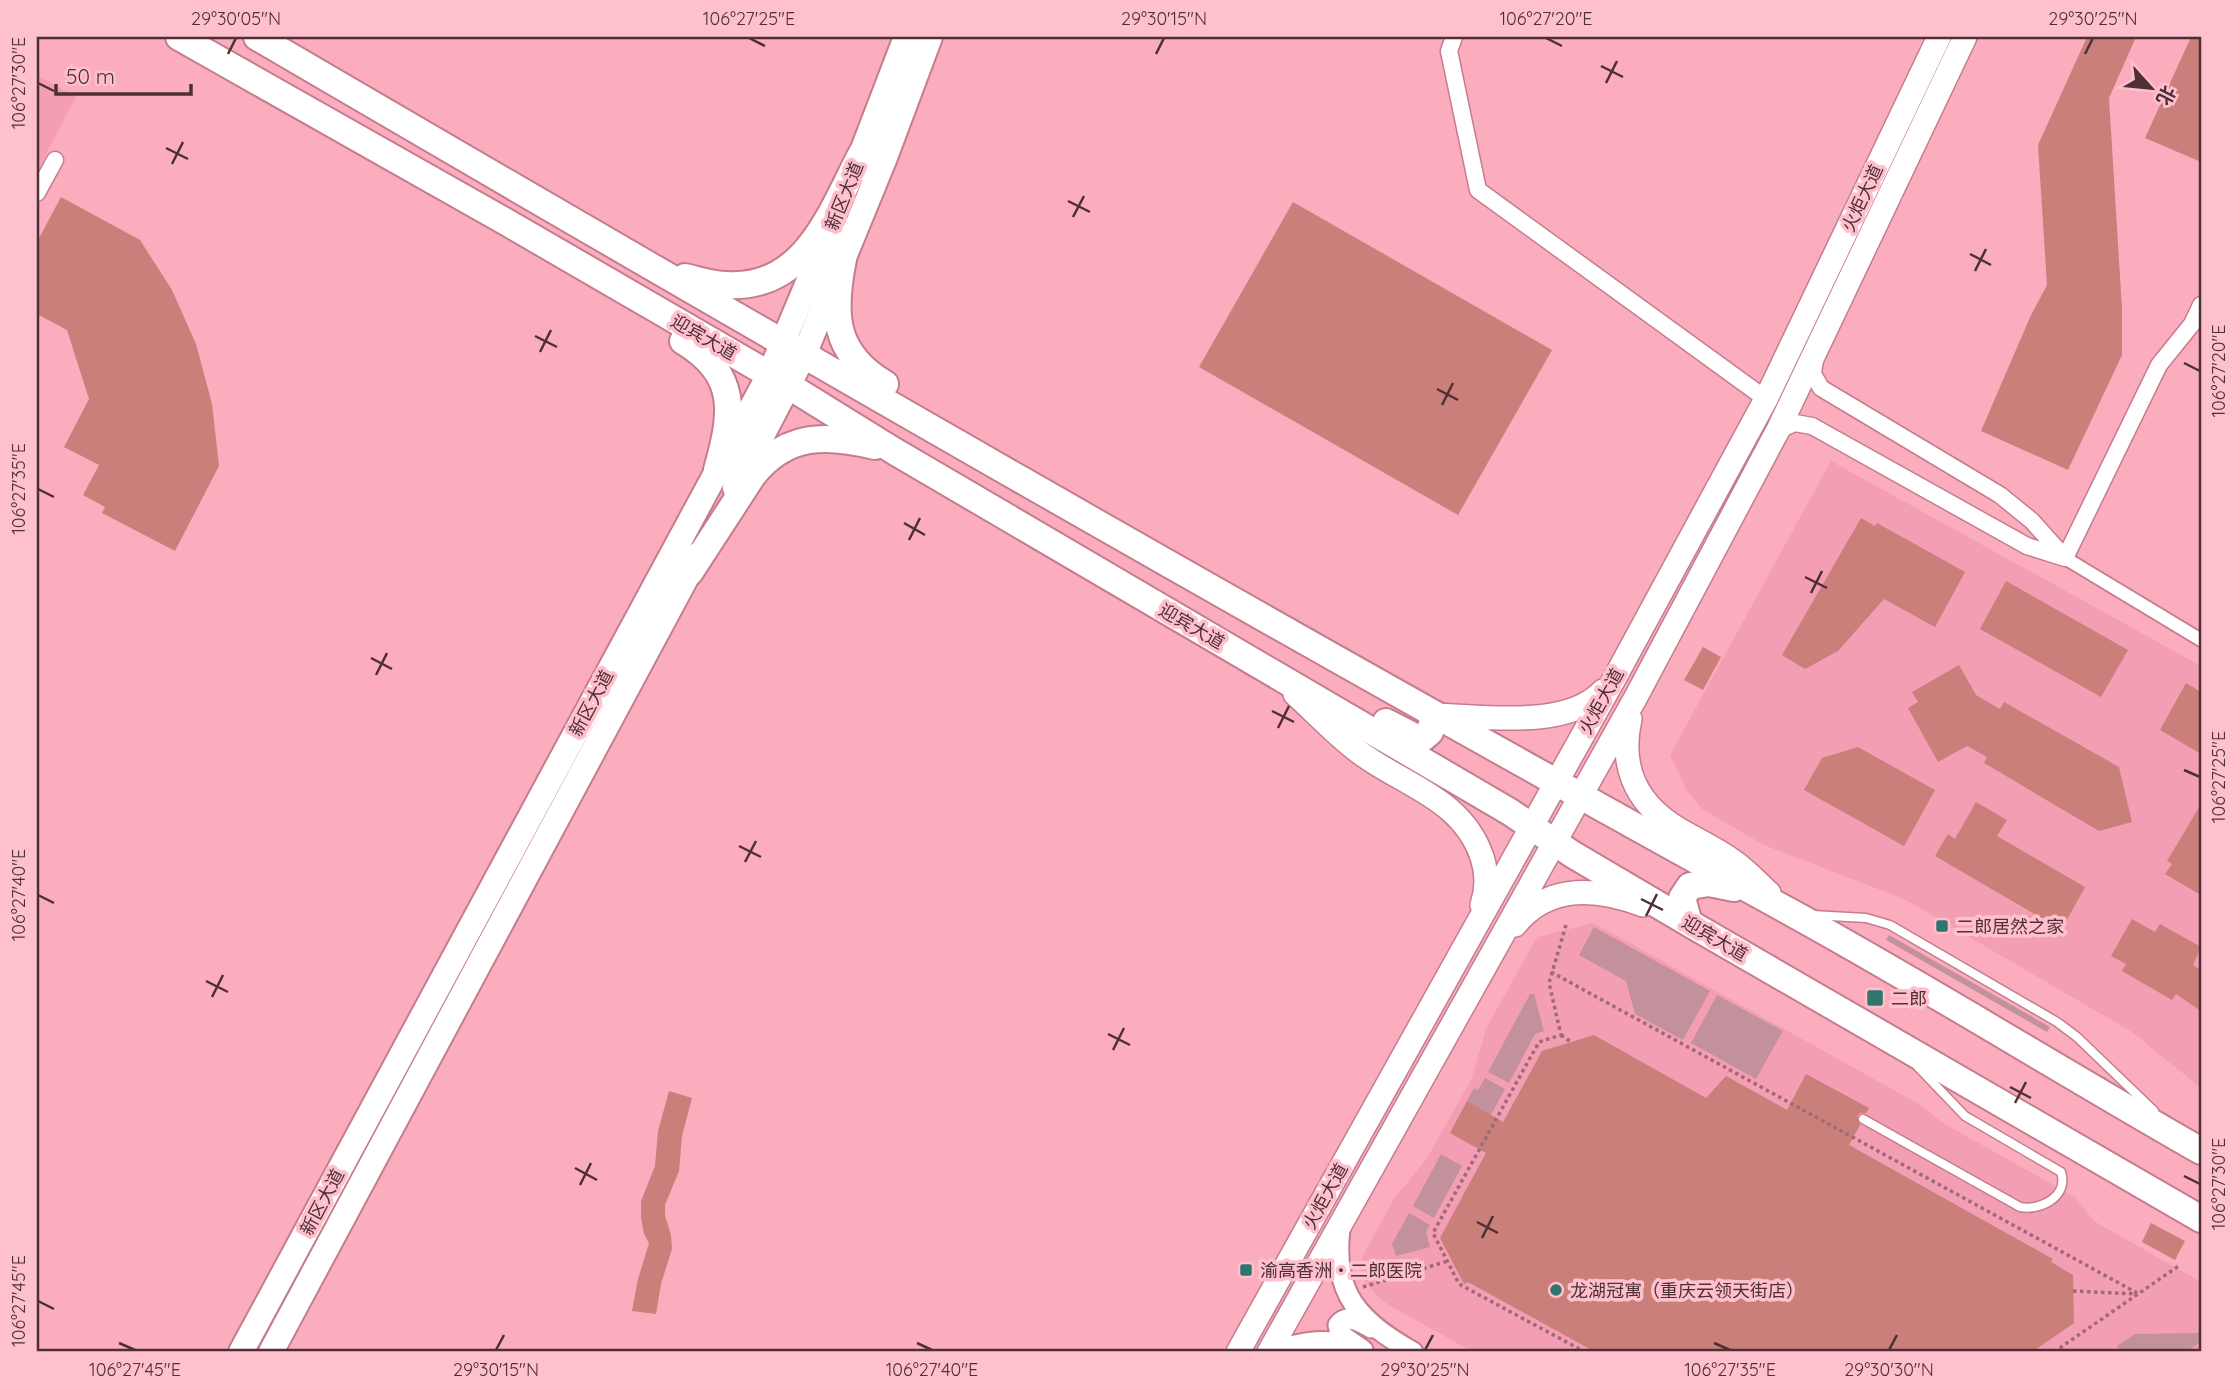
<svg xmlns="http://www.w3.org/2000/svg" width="2238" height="1389" viewBox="0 0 2238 1389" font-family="Quicksand,'Noto Sans SC',sans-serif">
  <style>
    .built { fill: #f39eb2 }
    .green { fill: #c3919b }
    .building { fill: #ca7f7a }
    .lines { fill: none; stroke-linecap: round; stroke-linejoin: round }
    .service-casing { stroke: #c57c8d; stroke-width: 11 }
    .pedestrian-casing { stroke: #c57c8d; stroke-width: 16 }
    .minor-casing { stroke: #c57c8d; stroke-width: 19 }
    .tertiary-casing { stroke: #c57c8d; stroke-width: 23 }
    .secondary-casing { stroke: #c57c8d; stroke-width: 26 }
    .primary-casing { stroke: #c57c8d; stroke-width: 28 }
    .trunk-casing { stroke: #c57c8d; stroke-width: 30 }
    .path { stroke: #9f6a76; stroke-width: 3.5; stroke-dasharray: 3.5 3.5; stroke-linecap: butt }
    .service { stroke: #fff; stroke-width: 8 }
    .pedestrian { stroke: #fff; stroke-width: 12 }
    .minor { stroke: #fff; stroke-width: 16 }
    .tertiary { stroke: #fff; stroke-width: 19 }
    .secondary { stroke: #fff; stroke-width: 23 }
    .primary { stroke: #fff; stroke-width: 24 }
    .trunk { stroke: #fff; stroke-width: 26 }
    .ticks { fill: none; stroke: #4e2f36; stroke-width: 2.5 }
    .poi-dot { fill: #2f766e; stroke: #ffc0cd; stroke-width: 2.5 }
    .labels { text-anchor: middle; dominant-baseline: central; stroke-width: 7; stroke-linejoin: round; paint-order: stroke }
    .street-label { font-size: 18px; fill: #4e2f36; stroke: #ffc0cd }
    .poi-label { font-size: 18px; fill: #4e2f36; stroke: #ffc0cd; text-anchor: start }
    .neatline { fill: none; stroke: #4e2f36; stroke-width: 2.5 }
    .ticks-label { font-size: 18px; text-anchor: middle; fill: #4e2f36 }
  </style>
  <rect width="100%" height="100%" fill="#fbadbe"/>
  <path class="built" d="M37,75L76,97L37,171Z
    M1831,461L2201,666V1088L2132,1032L1904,899L1764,845L1702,809L1687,791L1670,755Z
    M1594,923L1924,1107L1943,1123L2075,1197L2094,1221L2201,1282V1352H1473L1389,1305L1376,1295L1362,1277V1257L1394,1199L1427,1158L1471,1080L1487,1027L1537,937Z"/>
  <path class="green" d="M1594,927L1710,991L1683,1040L1635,1014L1626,981L1579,955Z
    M1889,935L2050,1027L2047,1032L1886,940Z
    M1530,994H1534L1544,1031L1535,1034L1509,1083L1488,1072Z
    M1717,995L1783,1031L1756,1079L1691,1043Z
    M1485,1078L1505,1089L1474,1146L1466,1142L1483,1111L1467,1101L1474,1088L1478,1090Z
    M1441,1154L1462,1166L1434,1218L1413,1206Z
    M1409,1213L1430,1225L1426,1232L1430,1247L1396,1256L1392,1244Z
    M2201,1333V1342L2186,1352H2121L2117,1346L2135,1334Z"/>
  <path class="building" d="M2087,37H2136L2109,98L2122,309V355L2068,470L1981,431L2031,315L2047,285L2038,145Z
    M2191,37H2201V162L2145,138Z
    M61,197L140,240L172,290L196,344L212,404L219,466L175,551L102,513L105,507L83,495L99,465L64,447L89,399L67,330L37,314V242Z
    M1293,202L1552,350L1458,515L1199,367Z
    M1861,518L1875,526L1877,523L1965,572L1935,627L1884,599L1838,651L1805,669L1782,655Z
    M2006,581L2128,650L2101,697L1980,629Z
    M1703,647L1721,657L1703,690L1684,680Z
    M1959,665L1976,695L2000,709L2004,702L2119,767L2132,822L2099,831L1984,763L1987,757L1967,746L1938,762L1908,708L1918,702L1912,692Z
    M2186,683L2201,692V754L2160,730Z
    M1858,747L1935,790L1904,846L1804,790L1822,758Z
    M1976,802L2007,820L1997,836L2085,887L2058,936L2034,922L2038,916L1935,856L1948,834L1955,839Z
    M2201,804V895L2165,874L2172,864L2167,861Z
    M2132,919L2155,932L2160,924L2201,947L2193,965L2201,970V1011L2176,994L2172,1000L2122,971L2126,964L2111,956Z
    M1594,1035L1706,1098L1726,1076L1787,1110L1806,1074L1869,1108L1866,1113H1860L1857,1116L1860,1125L1849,1145L2053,1259L2051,1262L2073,1275L2074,1323L2032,1352H1595L1468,1282L1464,1284L1440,1238L1486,1153L1450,1133L1467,1101L1503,1122L1542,1051Z
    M669,1091L692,1098L682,1136L679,1171L665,1205V1216L671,1235L672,1249L661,1284L656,1314L632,1311L638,1279L649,1243L644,1234L641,1217V1201L655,1166L658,1131Z
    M2151,1223L2185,1241L2175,1260L2142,1242Z"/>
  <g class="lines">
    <defs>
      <path id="service" d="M1812,915L1866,918L1890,925L2057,1022L2077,1037L2154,1111
        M1863,1119L2020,1207C2041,1211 2069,1196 2061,1172L1965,1116L1918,1067"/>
      <path id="pedestrian" d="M2065,558L2201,640"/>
      <path id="minor" d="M1454,37L1449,51L1478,190L1766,399
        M37,193L55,160
        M1778,430L1795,423L1812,426L2027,546L2065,558L2032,521L2000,495L1821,388L1813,374L1815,359
        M2065,558L2159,365L2192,324L2201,305"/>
      <path id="tertiary" d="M1340,1229C1332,1294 1359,1321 1413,1352
        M1363,1350L1340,1334L1338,1325C1347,1313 1360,1322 1371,1328
        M1278,1352C1302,1339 1330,1339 1355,1347"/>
      <path id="secondary" d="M1295,694C1316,713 1336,735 1359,752C1404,786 1462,798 1482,857C1487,872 1487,890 1482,905
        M1434,715C1484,716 1566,730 1603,691
        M1630,719C1620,763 1634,800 1672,825C1692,838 1714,847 1733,861C1746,870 1757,882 1769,893
        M1515,925C1549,883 1598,888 1643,905
        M1238,1352L1613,681L1766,399L1939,37
        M1269,1352L1636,697L1778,430L1965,37"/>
      <path id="primary" d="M855,170L906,37
        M735,488L804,355L884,160L930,37
        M241,1352L769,375L833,223
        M271,1352L699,554"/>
      <path id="trunk" d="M179,37L508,223L789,386L894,451L1510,812L1572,854L1689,923L2201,1219
        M257,37C765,334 1276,629 1792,913C1930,989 2064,1073 2201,1151
        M843,259C832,314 833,353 885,384
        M685,277C698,280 712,285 727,285C806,290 831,211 862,153
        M683,341C739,375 733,413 717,470
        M690,572L753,475C787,433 826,434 875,446
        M1386,722L1415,737L1423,738L1430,732L1434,715
        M1689,923L1682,898L1690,886L1709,883L1734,888"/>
    </defs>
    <use href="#service" class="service-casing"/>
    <use href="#pedestrian" class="pedestrian-casing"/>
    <use href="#minor" class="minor-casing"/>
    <use href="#tertiary" class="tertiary-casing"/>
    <use href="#secondary" class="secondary-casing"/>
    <use href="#primary" class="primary-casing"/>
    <use href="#trunk" class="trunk-casing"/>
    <path class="path" d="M1566,925L1549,983L1561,1035L1539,1042L1433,1233L1459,1284L1585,1352
      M1551,972L2139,1294
      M1561,1035L1571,1042
      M1363,1287L1448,1261
      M2073,1291L2137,1294
      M2054,1352L2180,1265"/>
    <use href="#service" class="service"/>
    <use href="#pedestrian" class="pedestrian"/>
    <use href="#minor" class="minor"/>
    <use href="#tertiary" class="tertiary"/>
    <use href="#secondary" class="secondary"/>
    <use href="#primary" class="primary"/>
    <use href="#trunk" class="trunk"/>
  </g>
  <path class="ticks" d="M749,38L765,46M1546,38L1562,46M228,54L236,38M1156,54L1164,38M2085,54L2093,38M1601,66L1623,77M38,83L54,91M1606,83L1617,61M166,148L188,159M172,164L183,142M1068,201L1090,212M1073,217L1084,196M1970,254L1991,265M1975,271L1986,249M535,336L557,347M540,352L551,330M2184,363L2200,371M1437,389L1458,400M1442,405L1453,383M38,489L54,497M904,523L925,535M909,540L920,518M1805,577L1827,588M1811,593L1822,571M371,658L392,669M376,675L387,653M1272,711L1294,722M1278,728L1289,706M2184,770L2200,777M739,846L761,857M745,862L756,841M38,895L54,903M1641,899L1663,910M1646,916L1657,894M206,981L228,992M212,997L223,975M1108,1034L1130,1045M1113,1050L1124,1028M2010,1087L2031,1098M2015,1103L2026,1082M575,1168L597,1180M2184,1176L2200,1184M580,1185L591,1163M1477,1222L1498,1233M1482,1238L1493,1216M38,1301L54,1309M119,1343L135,1350M917,1343L932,1350M1714,1343L1730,1350M496,1350L504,1335M1425,1350L1433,1335M1889,1350L1897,1335"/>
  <g class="poi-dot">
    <rect x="1935" y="919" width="14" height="14" rx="3.5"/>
    <rect x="1866" y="989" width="18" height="18" rx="3.5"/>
    <rect x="1239" y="1263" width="14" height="14" rx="3.5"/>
    <circle cx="1556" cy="1290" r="7"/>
  </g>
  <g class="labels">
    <g class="street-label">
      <text transform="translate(844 196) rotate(-68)">新区大道</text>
      <text transform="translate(1862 198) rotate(-65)">火炬大道</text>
      <text transform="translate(704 337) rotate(30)">迎宾大道</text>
      <text transform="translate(1192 626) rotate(30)">迎宾大道</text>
      <text transform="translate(1601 701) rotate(-61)">火炬大道</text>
      <text transform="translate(591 703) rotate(-62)">新区大道</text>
      <text transform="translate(1715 938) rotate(30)">迎宾大道</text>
      <text transform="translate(1325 1196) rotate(-61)">火炬大道</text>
      <text transform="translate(322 1202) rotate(-62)">新区大道</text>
    </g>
    <g class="poi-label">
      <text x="1956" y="926">二郎居然之家</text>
      <text x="1891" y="998">二郎</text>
      <text x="1260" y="1270">渝高香洲‧二郎医院</text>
      <text x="1570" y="1290">龙湖冠寓（重庆云领天街店）</text>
    </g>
  </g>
  <rect width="2238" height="1389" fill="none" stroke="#ffc0cd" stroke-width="77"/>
  <g transform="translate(2151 88) rotate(117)" stroke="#ffc0cd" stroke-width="5" paint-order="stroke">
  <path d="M0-5L12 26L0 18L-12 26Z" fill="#4e2f36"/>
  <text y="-10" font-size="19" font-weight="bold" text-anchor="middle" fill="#4e2f36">北</text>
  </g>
  <path d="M56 84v10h135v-10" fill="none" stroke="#4e2f36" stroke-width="3.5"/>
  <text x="66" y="84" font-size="21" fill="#4e2f36" stroke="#ffc0cd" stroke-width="5" paint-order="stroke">50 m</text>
  <rect x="38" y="38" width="2162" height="1312" class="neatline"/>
  <g class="ticks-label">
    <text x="236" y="25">29°30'05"N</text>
    <text x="749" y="25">106°27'25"E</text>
    <text x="1164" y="25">29°30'15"N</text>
    <text x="1546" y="25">106°27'20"E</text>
    <text x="2093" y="25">29°30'25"N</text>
    <text transform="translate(19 83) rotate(-90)" y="6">106°27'30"E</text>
    <text transform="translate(2219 371) rotate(-90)" y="6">106°27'20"E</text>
    <text transform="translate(19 489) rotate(-90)" y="6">106°27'35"E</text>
    <text transform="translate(2219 777) rotate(-90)" y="6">106°27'25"E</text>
    <text transform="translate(19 895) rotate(-90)" y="6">106°27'40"E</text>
    <text transform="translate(2219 1184) rotate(-90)" y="6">106°27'30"E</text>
    <text transform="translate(19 1301) rotate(-90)" y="6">106°27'45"E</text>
    <text x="135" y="1376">106°27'45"E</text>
    <text x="496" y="1376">29°30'15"N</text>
    <text x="932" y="1376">106°27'40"E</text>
    <text x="1425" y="1376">29°30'25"N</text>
    <text x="1730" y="1376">106°27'35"E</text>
    <text x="1889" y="1376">29°30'30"N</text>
  </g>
</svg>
